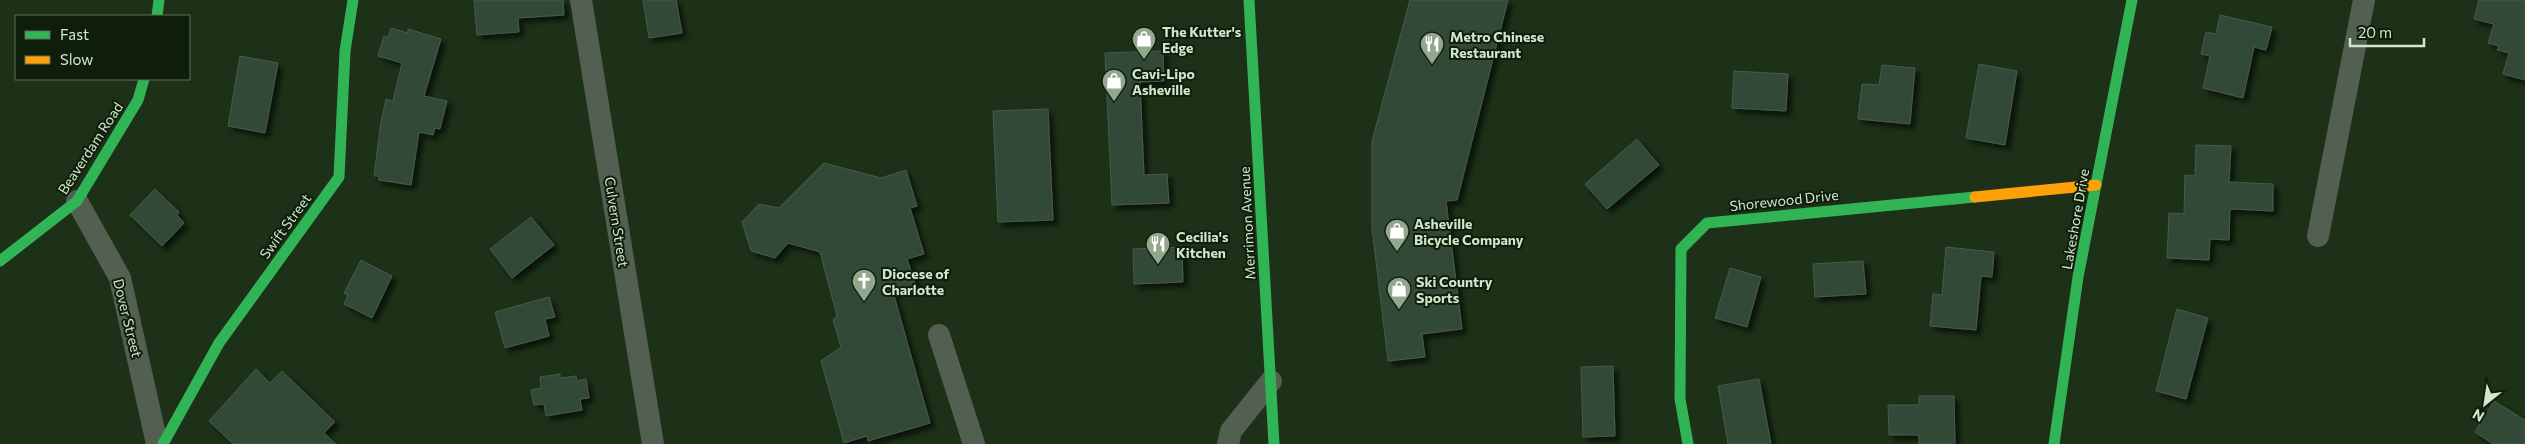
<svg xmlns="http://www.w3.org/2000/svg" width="2525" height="444" viewBox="0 0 2525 444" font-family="Commissioner,sans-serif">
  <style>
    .building { fill: #324a38; stroke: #465c4a; filter: url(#shadow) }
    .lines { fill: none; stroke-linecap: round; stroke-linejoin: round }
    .street { stroke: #535f51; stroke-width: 22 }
    .fast { stroke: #30b455; stroke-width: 11 }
    .slow { stroke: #ff9f0a; stroke-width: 11 }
    .labels { text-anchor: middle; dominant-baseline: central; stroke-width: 4; stroke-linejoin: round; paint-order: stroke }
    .poi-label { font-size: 14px; font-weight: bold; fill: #d1e7cc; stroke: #0e1e0a; text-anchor: start }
    .street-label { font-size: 14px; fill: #d1e7cc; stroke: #0e1e0a }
  </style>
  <defs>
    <filter id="shadow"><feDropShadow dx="4.5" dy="4.5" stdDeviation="2.5" flood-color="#0009"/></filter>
  </defs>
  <rect width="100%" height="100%" fill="#1c3117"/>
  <path class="building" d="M474,0H563L564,15L518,18L519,32L477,35Z
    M643,0H676L682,33L649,38Z
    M1410,0H1508L1457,200L1446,201L1462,329L1422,334L1425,357L1388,361L1372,228V141Z
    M2479,0H2525V80L2503,74L2509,53L2497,50L2499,46L2488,43L2494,24L2474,19Z
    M2220,15L2272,27L2266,50L2254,47L2243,98L2203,88L2210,56L2201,54L2206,32L2216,34Z
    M391,28L408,33V29L441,39L424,96L447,101L440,129L435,128L433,135L419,132L411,185L379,180V176H374L381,122L386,99L393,101L402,63L378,56L384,36L388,38Z
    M1163,51L1164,81L1140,82L1144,175L1167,174L1169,203L1112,205L1105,53Z
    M240,56L278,63L265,133L228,126Z
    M1979,64L2017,71L2005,145L1966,138Z
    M1882,65L1915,68L1910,124L1858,119L1862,84L1879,85Z
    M1734,71L1788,74L1786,111L1732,108Z
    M1048,109L1053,220L998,222L993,111Z
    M1637,139L1659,165L1607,209L1585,184Z
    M2196,145L2231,146L2229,182L2273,184V211L2230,209L2229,240L2210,239L2209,260L2167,258L2169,213L2184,214L2185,175L2195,176Z
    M824,163L881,178L906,170L917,206L910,208L924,254L907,259L916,286L893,292L930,423L868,441L867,436L844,443L821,361L841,347L833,320L837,316L820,252L788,243L775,258L751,251L742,222L759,204L779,208Z
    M155,189L179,212L177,215L184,223L162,246L130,215Z
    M531,217L554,245L512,278L490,249Z
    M1182,247L1183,282L1134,284L1133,249Z
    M1946,247L1994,252L1992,277L1981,276L1976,330L1930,326L1933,294L1942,295Z
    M361,260L392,276L372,318L344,304L348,295L344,293Z
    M1863,261L1866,294L1815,297L1813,264Z
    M1730,268L1761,277L1747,327L1715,318Z
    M549,297L555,317L545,319L549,336L505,348L495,312Z
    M2177,309L2208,318L2186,399L2156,391Z
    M1613,366L1615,436L1583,437L1581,367Z
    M256,369L270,383L282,371L335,422L324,433L336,444H233L209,421Z
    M560,374V378L576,376L577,381L586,379L589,398L580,399L582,410L546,416L544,404L534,405L531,390L541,388L540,377Z
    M1759,379L1771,444H1728L1718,386Z
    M1919,396H1954L1955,444H1919V435H1889L1888,405H1919Z
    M2494,401L2525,420V444H2493L2475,432Z"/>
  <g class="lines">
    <path class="street" d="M581,0L653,444
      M77,201L120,278L157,444
      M2318,236L2364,0
      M939,335L974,444
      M1228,444L1231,431L1271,381"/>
    <path class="fast" d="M1249,0L1274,444
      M157,16L159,0
      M0,261L77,201L138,100L144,79
      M163,444L219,343L339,177L345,51L353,0
      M1688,444L1680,399L1681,249L1707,223L1975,197
      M2054,444L2078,277L2132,0"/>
    <path class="slow" d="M1975,197L2096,185"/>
  </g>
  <defs>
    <symbol id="shop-pin" viewBox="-11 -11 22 30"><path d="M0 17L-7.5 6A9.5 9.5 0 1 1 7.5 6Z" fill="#92a78d" stroke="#0e1e0a"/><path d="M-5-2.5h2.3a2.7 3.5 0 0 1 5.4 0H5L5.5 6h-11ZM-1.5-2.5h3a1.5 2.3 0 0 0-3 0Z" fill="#fff"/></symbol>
    <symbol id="restaurant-pin" viewBox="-11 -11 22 30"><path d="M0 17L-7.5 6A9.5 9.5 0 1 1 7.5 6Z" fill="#92a78d" stroke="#0e1e0a"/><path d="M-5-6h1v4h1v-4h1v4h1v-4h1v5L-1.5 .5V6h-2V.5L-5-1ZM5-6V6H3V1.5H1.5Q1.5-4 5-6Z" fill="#fff"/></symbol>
    <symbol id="church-pin" viewBox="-11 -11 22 30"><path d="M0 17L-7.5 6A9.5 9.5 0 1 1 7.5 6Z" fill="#92a78d" stroke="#0e1e0a"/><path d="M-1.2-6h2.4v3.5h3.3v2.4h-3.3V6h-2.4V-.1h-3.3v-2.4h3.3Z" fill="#fff"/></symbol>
  </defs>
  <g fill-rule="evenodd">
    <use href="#shop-pin" x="1130" y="25" width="28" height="38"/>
    <use href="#restaurant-pin" x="1418" y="30" width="28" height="38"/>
    <use href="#shop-pin" x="1100" y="67" width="28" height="38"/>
    <use href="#shop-pin" x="1383" y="217" width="28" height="38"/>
    <use href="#restaurant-pin" x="1144" y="230" width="28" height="38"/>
    <use href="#church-pin" x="850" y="267" width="28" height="38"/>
    <use href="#shop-pin" x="1385" y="275" width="28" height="38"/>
  </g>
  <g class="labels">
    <g class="poi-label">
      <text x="1162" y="31">The Kutter's<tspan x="1162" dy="16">Edge</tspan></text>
      <text x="1450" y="36">Metro Chinese<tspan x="1450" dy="16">Restaurant</tspan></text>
      <text x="1132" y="73">Cavi-Lipo<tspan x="1132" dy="16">Asheville</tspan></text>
      <text x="1414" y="223">Asheville<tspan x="1414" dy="16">Bicycle Company</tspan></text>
      <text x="1176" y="236">Cecilia's<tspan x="1176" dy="16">Kitchen</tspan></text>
      <text x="882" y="273">Diocese of<tspan x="882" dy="16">Charlotte</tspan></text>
      <text x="1416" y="281">Ski Country<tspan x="1416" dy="16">Sports</tspan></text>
    </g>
    <g class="street-label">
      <text transform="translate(90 148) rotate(-57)">Beaverdam Road</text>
      <text transform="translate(1784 200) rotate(-6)">Shorewood Drive</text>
      <text transform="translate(2075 219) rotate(-80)">Lakeshore Drive</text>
      <text transform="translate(617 222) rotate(81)">Culvern Street</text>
      <text transform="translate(1247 223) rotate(-93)">Merrimon Avenue</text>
      <text transform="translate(285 226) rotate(-54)">Swift Street</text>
      <text transform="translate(128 318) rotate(76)">Dover Street</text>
    </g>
  </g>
  <rect x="15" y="15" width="175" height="65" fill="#0e1e0a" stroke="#5c6e58"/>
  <rect x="25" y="31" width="25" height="8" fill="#30b455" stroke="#5c6e58"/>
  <text x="60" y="40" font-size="15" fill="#d1e7cc">Fast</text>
  <rect x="25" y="56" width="25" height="8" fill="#ff9f0a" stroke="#5c6e58"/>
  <text x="60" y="65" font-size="15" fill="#d1e7cc">Slow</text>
  <g transform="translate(2485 404) rotate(210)" stroke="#0e1e0a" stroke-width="4" paint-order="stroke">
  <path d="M0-4L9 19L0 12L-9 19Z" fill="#d1e7cc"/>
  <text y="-8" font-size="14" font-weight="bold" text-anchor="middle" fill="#d1e7cc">N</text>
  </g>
  <path d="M2350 38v8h74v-8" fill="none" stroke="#d1e7cc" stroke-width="2.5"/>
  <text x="2358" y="38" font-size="15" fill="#d1e7cc" stroke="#0e1e0a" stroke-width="4" paint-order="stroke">20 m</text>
</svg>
